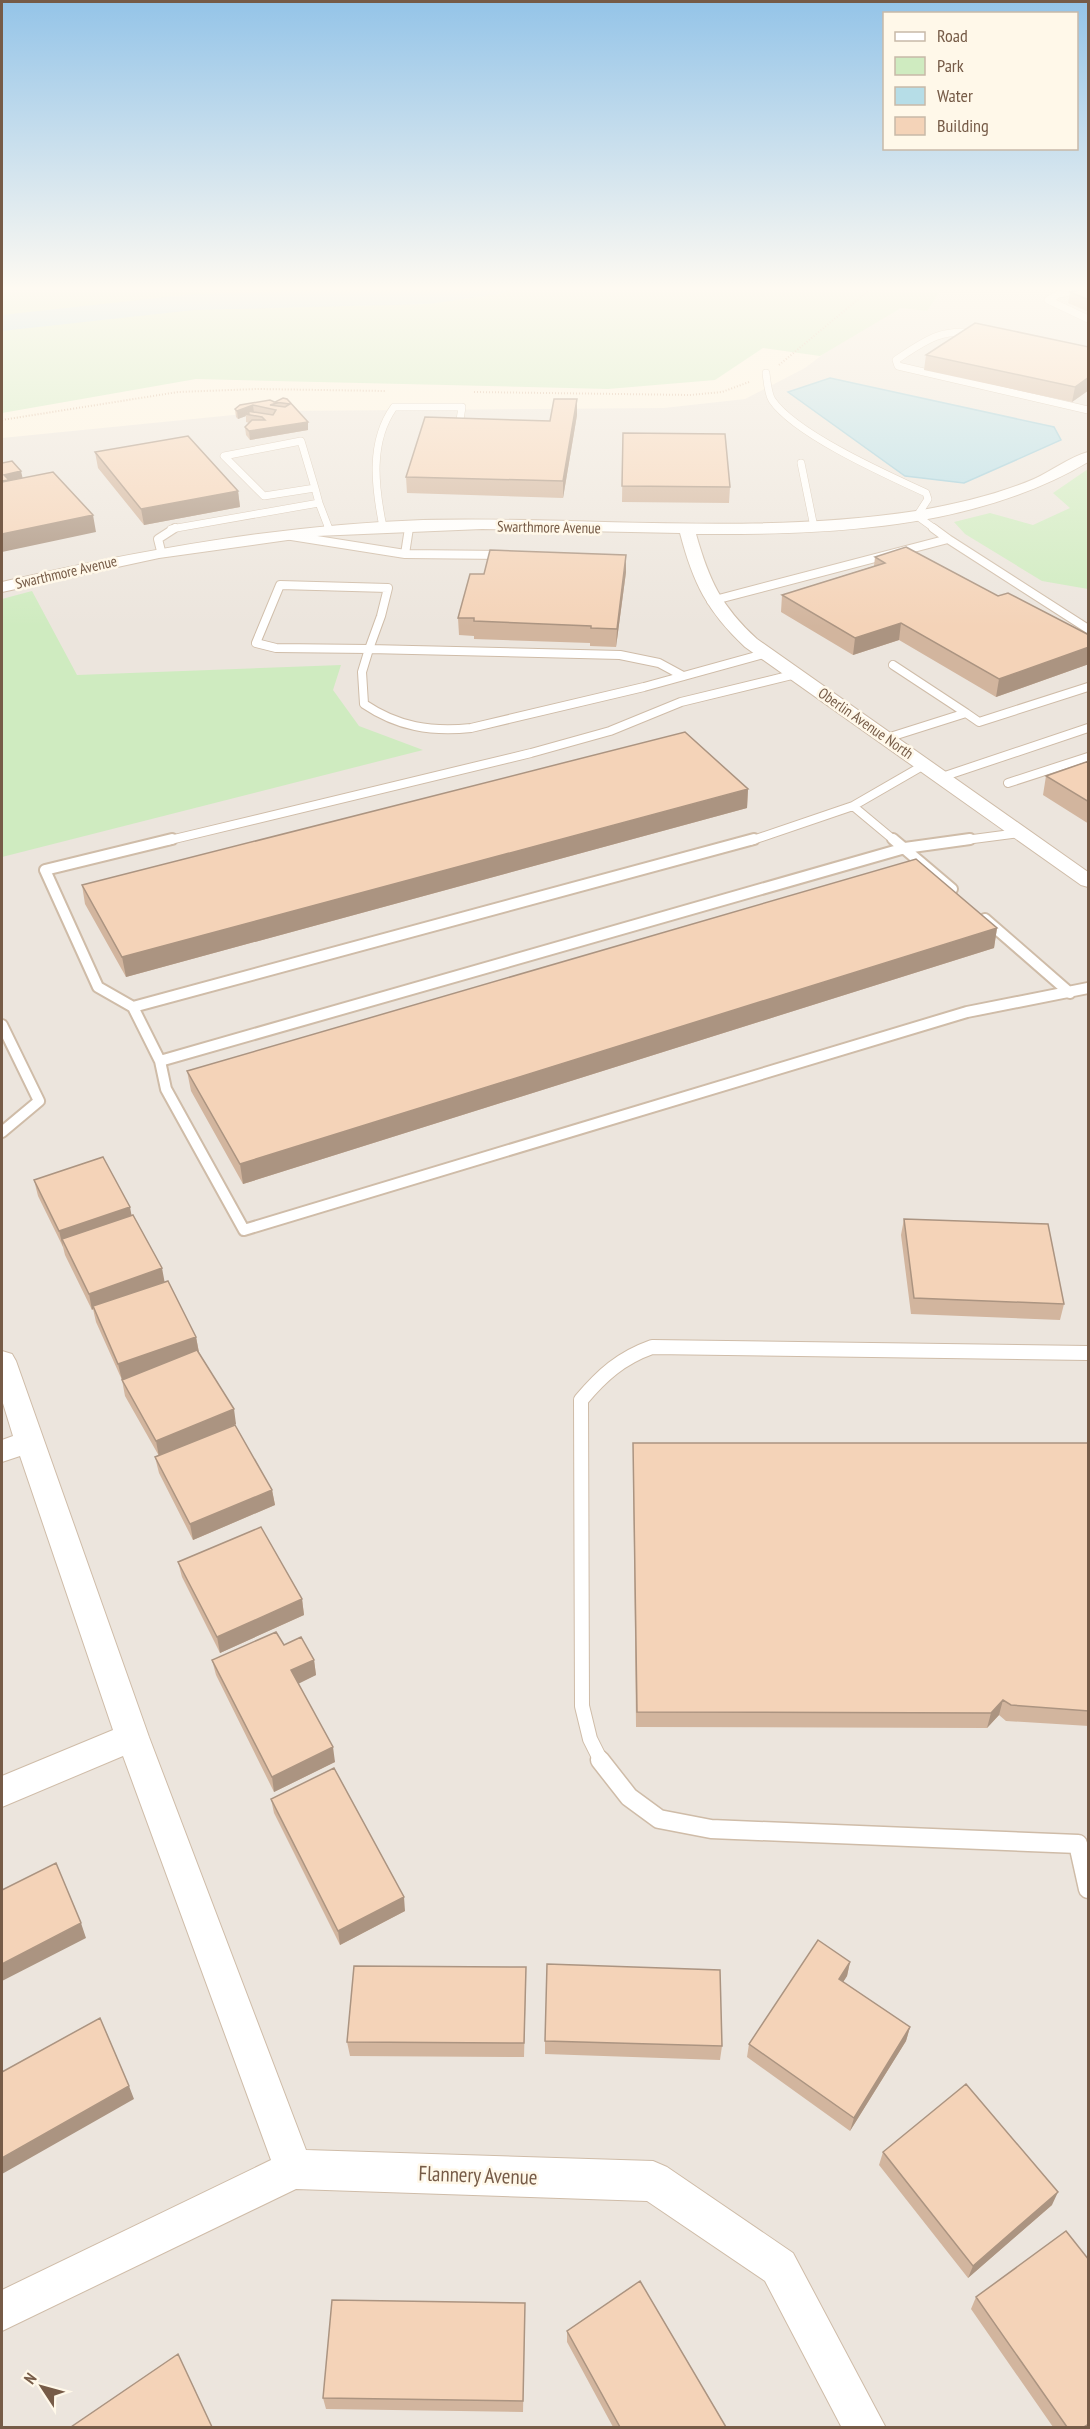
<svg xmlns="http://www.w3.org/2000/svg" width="1090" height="2429" viewBox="0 0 1090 2429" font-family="'PT Sans Narrow',sans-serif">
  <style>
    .industrial { fill: #ece5dd }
    .green { fill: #cfebc0 }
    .water { fill: #b6dde7; stroke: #9bccda; stroke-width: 1.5 }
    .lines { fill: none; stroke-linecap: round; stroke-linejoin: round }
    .river { fill: #b6dde7; fill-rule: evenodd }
    .lane-far4-casing { stroke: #cfbca8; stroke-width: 8 }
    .lane-far3-casing { stroke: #cfbca8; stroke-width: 10 }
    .lane-far2-casing { stroke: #cfbca8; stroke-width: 14 }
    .lane-far1-casing { stroke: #cfbca8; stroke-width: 16 }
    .lane-casing { stroke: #cfbca8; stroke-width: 21 }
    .street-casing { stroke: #cfbca8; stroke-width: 2 }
    .path { stroke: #d9b79c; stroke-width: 2; stroke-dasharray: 1 2; stroke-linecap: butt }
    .lane-far4 { stroke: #fff; stroke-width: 7 }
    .lane-far3 { stroke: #fff; stroke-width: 8 }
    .lane-far2 { stroke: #fff; stroke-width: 10 }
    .lane-far1 { stroke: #fff; stroke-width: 14 }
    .lane { stroke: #fff; stroke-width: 18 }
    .street { fill: #fff; fill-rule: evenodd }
    .wall { fill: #d2b59e }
    .shaded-wall { fill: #ab9481 }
    .building { fill: #f4d3b8; stroke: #ab9481; stroke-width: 1.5 }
    .labels { text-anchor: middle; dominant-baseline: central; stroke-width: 5; stroke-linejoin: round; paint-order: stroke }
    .far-street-label { font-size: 15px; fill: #765b47; stroke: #fff8e9 }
    .near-street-label { font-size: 21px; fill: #765b47; stroke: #fff8e9 }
  </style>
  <rect width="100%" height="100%" fill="#fdf4e2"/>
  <path class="industrial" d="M954,287H1088V2427H2V438L273,411L664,408L745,399L805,368L839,342L901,308L927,311L940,292Z"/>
  <path class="green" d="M2,287H954L940,292L927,311L901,308L820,356L763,348L715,380L608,389L196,379L2,413Z
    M1088,469V589L1042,581L965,534L954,522L990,513L1033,525L1070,508L1053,493Z
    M32,591L77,675L341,665L333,690L359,726L423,750L2,857V599Z"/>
  <path class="water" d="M830,378L1054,427L1061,440L964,483L905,476L788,392Z"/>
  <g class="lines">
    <path class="river" d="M443,287H510L507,292L498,294L429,304L194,310L2,331V315L194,294Z"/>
    <defs>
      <path id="lane-far4" d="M1088,289L1059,294L1048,300L1088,319
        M979,333C941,328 926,340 896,360L898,366L1088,410
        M766,373C767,381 768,394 772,400C795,434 887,475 926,493L928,499L917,516L935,529
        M301,441L315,488L264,496L224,456Z
        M801,463L814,527
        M315,488L319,503
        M383,527C375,487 369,442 394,407H462L459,426
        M171,529L319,503L329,529
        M409,529V526"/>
      <path id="lane-far3" d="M328,528L329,530
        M285,535L405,554L506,555
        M948,539L1088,629
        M161,551L158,539L175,528
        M405,554L409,528
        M280,585L388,588L381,616L369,649L276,648L256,643Z
        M711,601L948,539L933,528
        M369,649L620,655L659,663L683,676
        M369,649L362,672L364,704C398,727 431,732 471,728L644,687L767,653
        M893,665L966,713
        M887,738L966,713L979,722L1088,687
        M942,777L1088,728
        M1008,783L1088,757
        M853,806L895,841
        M166,841L531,753L610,731L681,702L796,674
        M750,841L853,806L924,765
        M958,841L1019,833"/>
      <path id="lane-far2" d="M172,839L45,870L98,987L133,1007L754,839
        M893,839L952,889
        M970,839L905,848L160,1061L166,1089L244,1230L967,1012L1088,988
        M985,919L1070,993
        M133,1007L160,1061
        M2,1025L39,1101L2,1132"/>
      <path id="lane-far1" d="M601,1761L590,1739L582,1706L581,1400C602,1375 621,1358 652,1347L1088,1353"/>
      <path id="lane" d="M600,1760L629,1797L659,1819L711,1829L1078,1844L1088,1889"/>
      <path id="street" d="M1088,452V462C973,530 827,535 696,534C709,580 721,606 757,639L1088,872V887L1081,885L745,647C707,611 693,583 680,533L482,529L316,536L159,558L2,592V582C140,550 280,525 423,520C588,516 752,536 916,511C957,504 996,495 1034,479C1052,471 1069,457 1088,452Z
        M2,1351L12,1354L16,1361L149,1737L306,2150L653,2161L667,2167L793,2253L886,2428H842L765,2281L647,2201L296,2189L2,2331V2290L271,2160L123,1756L2,1807V1776L113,1730L20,1456L2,1462V1440L13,1436L2,1400Z"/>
    </defs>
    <use href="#lane-far4" class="lane-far4-casing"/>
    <use href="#lane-far3" class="lane-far3-casing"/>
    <use href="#lane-far2" class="lane-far2-casing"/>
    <use href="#lane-far1" class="lane-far1-casing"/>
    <use href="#lane" class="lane-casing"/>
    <use href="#street" class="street-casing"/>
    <path class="path" d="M779,365L873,287
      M474,392L690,395L722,392L749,382
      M2,420L178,392L257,389L385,391"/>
    <use href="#lane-far4" class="lane-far4"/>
    <use href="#lane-far3" class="lane-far3"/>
    <use href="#lane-far2" class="lane-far2"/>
    <use href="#lane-far1" class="lane-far1"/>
    <use href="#lane" class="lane"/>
    <use href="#street" class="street"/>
  </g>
  <path class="wall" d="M1089,288V312L1068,303L1070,292Z
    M1089,347V390L1072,402L924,370L926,355Z
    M287,399L308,422V430L250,440L246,435L245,427L249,423L246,422V416L238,419L236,417L235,409L240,405L275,402Z
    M577,399V415L563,498L407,493L406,477L550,421Z
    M623,433L730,487L729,503L622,502Z
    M95,452L238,491L240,507L144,525L98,468Z
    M875,557L998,596L1089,635V664L996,697L899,640L853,655L781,612L782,595L874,566Z
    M626,572L616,647L590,646V643L474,639V636L459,635L458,618L484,574Z
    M1089,761V824L1043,795L1046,776Z
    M748,789L747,808L126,977L85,904L82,885Z
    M997,928L994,948L243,1184L191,1091L187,1071Z
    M34,1180L131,1216L164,1283L196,1337L199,1352L236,1424L225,1429L272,1490L275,1505L193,1540L159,1473L155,1457L159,1456L125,1396L122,1380L96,1322L93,1309L92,1310L65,1255L63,1247L38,1196Z
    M904,1219L1064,1304L1060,1320L911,1314L901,1235Z
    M633,1443H1089V1726L1006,1721L999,1715L987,1728L636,1727L633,1458Z
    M178,1562L302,1599L304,1615L220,1653L182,1577Z
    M284,1645L314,1660L316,1675L298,1683L335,1762L274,1792L216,1675L212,1660Z
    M271,1799L405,1911L340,1945L274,1813Z
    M850,1962L847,1976L843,1982L910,2027L906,2041L850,2131L747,2057L749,2044Z
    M526,1981L524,2057L350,2056L347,2042Z
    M545,2041L722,2046L720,2060L545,2054Z
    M883,2152L1052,2205L968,2278L879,2165Z
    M976,2297L1089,2427H1053L971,2309Z
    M525,2315L523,2412L326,2409L323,2398Z
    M567,2331L726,2427H613L567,2342Z"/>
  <path class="shaded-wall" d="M1089,377V390L1072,402L1075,387Z
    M577,399V415L563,498V481Z
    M253,405L254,413H249L247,411L248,414H245L246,416L238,419L237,411Z
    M308,422V430L250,440L249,431Z
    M21,471L24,484L2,494V481L4,475Z
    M238,491L240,507L144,525L141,509Z
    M93,515L96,532L2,552V534Z
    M626,555V572L616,647L617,629Z
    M901,623L899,640L853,655L855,638Z
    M1089,647V664L996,697L999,679Z
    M748,789L747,808L126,977L122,957Z
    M997,928L994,948L243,1184L240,1164Z
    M130,1207L133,1223L62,1239L63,1247L59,1231Z
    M162,1268L165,1284L93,1306V1309L92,1310L89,1294Z
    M196,1337L199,1353L122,1380L118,1364Z
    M234,1409L236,1424L159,1457L156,1441Z
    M272,1490L275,1505L193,1540L190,1524Z
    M302,1599L304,1615L220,1653L217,1637Z
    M314,1660L316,1675L294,1686L291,1670Z
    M1003,1700L999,1715L987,1728L991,1713Z
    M333,1747L335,1762L274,1792L272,1777Z
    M404,1897L405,1911L340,1945L338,1931Z
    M81,1923L86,1938L2,1981V1964Z
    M850,1962L847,1976L836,1993L839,1979Z
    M910,2027L906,2041L850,2131L854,2118Z
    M129,2086L134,2099L2,2174V2158Z
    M1058,2192L1052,2205L968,2278L973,2266Z"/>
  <path class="building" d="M1089,288V300L1070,292Z
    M975,323L1089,347V377L1075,387L926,355Z
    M283,398L287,399L308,422L249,431L245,427L252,420H265L262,417L245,414L249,413L247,411L273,415L276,410L253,405L237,411L235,409L240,405L270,400L277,403L270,405L285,407L290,404L275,402Z
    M554,399H577L563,481L406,477L425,417L550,421Z
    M623,433L725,434L730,487L622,486Z
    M188,436L238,491L141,509L95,452Z
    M12,461L21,471L4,475L9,480L2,481V463Z
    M53,472L93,515L2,534V482Z
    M906,547L998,596L1008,593L1089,635V647L999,679L901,623L855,638L782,595L885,563L875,557Z
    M490,550L626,555L617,629L591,628V626L474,621V618H458L470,574H484Z
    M685,732L748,789L122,957L82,885Z
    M1089,761V802L1046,776Z
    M916,859L997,928L240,1164L187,1071Z
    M103,1157L130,1207L59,1231L34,1180Z
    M133,1215L162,1268L89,1294L62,1239Z
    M904,1219L1048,1224L1064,1304L914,1298Z
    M168,1281L196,1337L118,1364L93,1306Z
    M197,1350L234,1409L156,1441L122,1380Z
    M235,1425L272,1490L190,1524L155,1457Z
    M633,1443H1089V1711L1011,1705L1003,1700L991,1713L637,1712Z
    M261,1527L302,1599L217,1637L178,1562Z
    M276,1632L284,1645L301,1637L314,1660L291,1670L333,1747L272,1777L212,1660Z
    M334,1768L404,1897L338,1931L271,1799Z
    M56,1863L81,1923L2,1964V1890Z
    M818,1940L850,1962L839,1979L910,2027L854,2118L749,2044Z
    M547,1964L720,1970L722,2046L545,2041Z
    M354,1966L526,1967L524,2043L347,2042Z
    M100,2018L129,2086L2,2158V2072Z
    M966,2084L1058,2192L973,2266L883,2152Z
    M1066,2231L1089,2260V2424L1084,2427H1067L976,2297Z
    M640,2281L726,2427H620L567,2331Z
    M332,2300L525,2303L523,2401L323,2398Z
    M178,2354L212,2427H71Z"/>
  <linearGradient id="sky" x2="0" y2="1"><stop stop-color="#94c4e8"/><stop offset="0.46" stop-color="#fefaf2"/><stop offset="1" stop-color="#fefaf2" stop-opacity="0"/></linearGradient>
  <rect width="1090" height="627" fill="url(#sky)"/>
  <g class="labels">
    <g class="far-street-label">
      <text transform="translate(549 527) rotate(1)">Swarthmore Avenue</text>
      <text transform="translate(66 572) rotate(-13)">Swarthmore Avenue</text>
      <text transform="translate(866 723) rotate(35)">Oberlin Avenue North</text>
    </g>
    <g class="near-street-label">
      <text transform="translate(478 2175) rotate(2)">Flannery Avenue</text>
    </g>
  </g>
  <rect width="1090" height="2429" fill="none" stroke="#765b47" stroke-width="6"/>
  <rect x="883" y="12" width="195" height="138" fill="#fff8e9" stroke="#c8b9a8" stroke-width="1.5"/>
  <rect x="895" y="32" width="30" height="9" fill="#ffffff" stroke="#c8b9a8" stroke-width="1.5"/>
  <text x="937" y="42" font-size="18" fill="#765b47">Road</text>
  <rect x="895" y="57" width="30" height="18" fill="#cfebc0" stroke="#c8b9a8" stroke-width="1.5"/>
  <text x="937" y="72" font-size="18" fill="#765b47">Park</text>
  <rect x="895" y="87" width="30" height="18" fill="#b6dde7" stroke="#c8b9a8" stroke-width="1.5"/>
  <text x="937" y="102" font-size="18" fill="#765b47">Water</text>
  <rect x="895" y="117" width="30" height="18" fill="#f4d3b8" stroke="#c8b9a8" stroke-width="1.5"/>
  <text x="937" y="132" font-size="18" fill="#765b47">Building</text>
  <g transform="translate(42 2387) rotate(306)" stroke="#fff8e9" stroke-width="4.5" paint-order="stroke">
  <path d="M0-4.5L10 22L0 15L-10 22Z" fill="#765b47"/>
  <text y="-9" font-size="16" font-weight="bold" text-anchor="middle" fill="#765b47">N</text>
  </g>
</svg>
